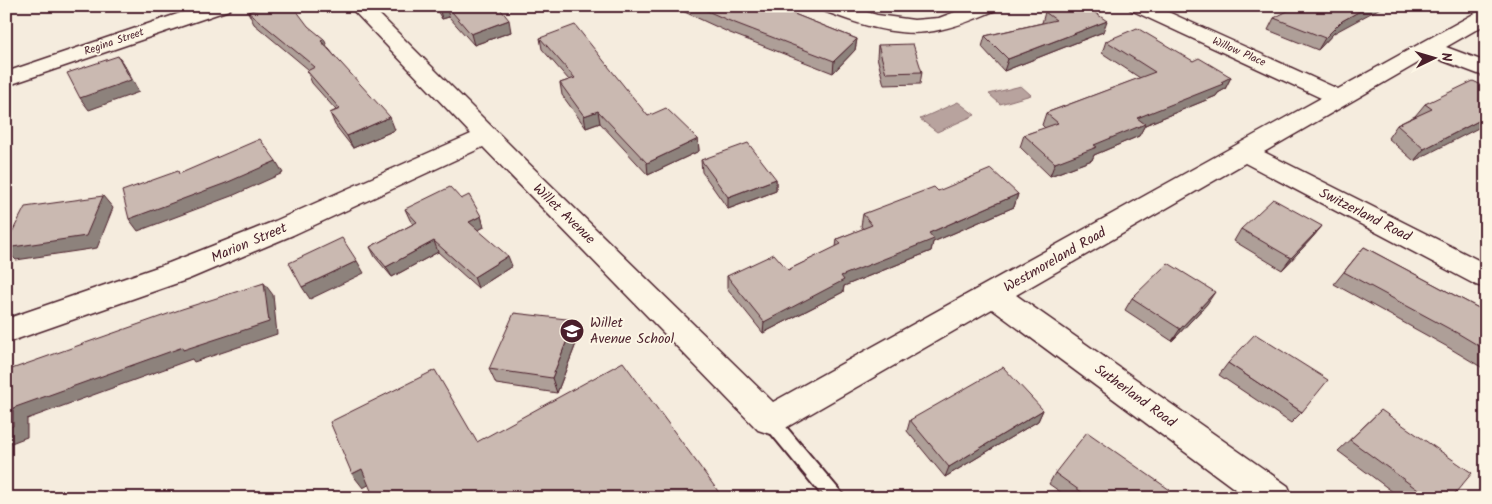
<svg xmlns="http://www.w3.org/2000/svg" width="1492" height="504" viewBox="0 0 1492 504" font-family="Kalam,sans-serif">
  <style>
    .water { fill: #b8a39e; stroke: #8c6e70 }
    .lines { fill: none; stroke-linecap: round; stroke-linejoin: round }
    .lane-casing { stroke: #4a1f2b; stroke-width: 4 }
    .street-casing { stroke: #4a1f2b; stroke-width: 3 }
    .lane { fill: #fcf5e5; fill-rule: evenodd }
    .street { fill: #fcf5e5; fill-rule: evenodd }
    .wall { fill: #ae9f98; stroke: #4a1f2b }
    .shaded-wall { fill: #8d827c; stroke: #4a1f2b }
    .building { fill: #cab9b1; stroke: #4a1f2b }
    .labels { text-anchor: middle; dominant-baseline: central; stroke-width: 4; stroke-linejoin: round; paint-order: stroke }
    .far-street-label { font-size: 11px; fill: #4a1f2b; stroke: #fcf5e5 }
    .street-label { font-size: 14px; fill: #4a1f2b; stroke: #fcf5e5 }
    .poi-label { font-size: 14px; fill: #4a1f2b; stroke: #fcf5e5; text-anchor: start }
  </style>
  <rect width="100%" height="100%" fill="#f5ecde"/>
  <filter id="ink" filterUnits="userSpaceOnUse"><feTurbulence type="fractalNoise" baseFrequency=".02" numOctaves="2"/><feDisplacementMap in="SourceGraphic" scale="10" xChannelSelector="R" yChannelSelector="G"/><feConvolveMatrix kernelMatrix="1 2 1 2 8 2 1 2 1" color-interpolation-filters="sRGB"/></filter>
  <g filter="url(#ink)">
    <path class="water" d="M1021,86L1031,95L1000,104L989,94Z
      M958,102L975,115L937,132L920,119Z"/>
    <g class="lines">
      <defs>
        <path id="lane" d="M770,413L776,415L841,492L844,498H824L764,425L762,420L764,415Z"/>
        <path id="street" d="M201,6H232L229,10L6,86V72Z
          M349,6H371L521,156L773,402L1321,98L1131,10L1128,6H1155L1338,89L1479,11L1486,9V24L1446,47L1486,62V77L1430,56L1264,152L1486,264V288L1476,285L1245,163L1016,295L1288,486L1293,498H1247L992,309L782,430L770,434L758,430L483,147L293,235L189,279L6,343V319L169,263L275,221L471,134Z
          M818,6H847L877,15L914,20L939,18L971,6H999L996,10C976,19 956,27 934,31C896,38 856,23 821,10Z"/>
      </defs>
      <use href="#lane" class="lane-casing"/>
      <use href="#street" class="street-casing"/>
      <use href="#lane" class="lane"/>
      <use href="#street" class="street"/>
    </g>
    <path class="wall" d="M434,6H498L511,32L474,45L449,17L442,19Z
      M676,6H774L857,39L855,50L833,73L730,33L676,8Z
      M248,12L308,26L329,49L395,130L353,148L335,125L330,113L336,110L312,83L307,71L309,70L254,24Z
      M1045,12L1103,32L1004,71L982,47L985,36L1042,23Z
      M1274,18L1334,33L1318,50L1268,30Z
      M540,38L648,116L698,139L699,151L648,175L600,123L586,128L562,95L560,83L569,80L542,49Z
      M1106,41L1193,61L1231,77L1225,89L1218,93L1216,96L1145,125L1139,136L1094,155L1092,160L1050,176L1020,147L1024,135L1045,128L1042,125L1046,113L1140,78L1102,53Z
      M878,45L922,72L920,84L884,85L877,57Z
      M1486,87L1414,161L1388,138L1397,125L1415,116L1425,104Z
      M701,160L776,179V191L728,209L702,172Z
      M938,191L1018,194L1014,207L933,242L931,251L844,286L843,292L763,333L727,288V276L788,270L836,247L837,239L863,229L861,226L863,214Z
      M461,199L481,216L484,227L478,230L512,266L478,288L438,252L392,277L375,257L370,247L413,224L410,220L405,209Z
      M1322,226L1312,238L1282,270L1234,241L1241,229Z
      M1364,247L1486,312V370L1446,346L1334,284Z
      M1132,298L1207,304L1172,341L1125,310Z
      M575,320L579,336L557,393L496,384L489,369Z
      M1228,363L1302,412L1291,423L1219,375Z
      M1043,410L1038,421L945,477L907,431L910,420Z
      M1381,410L1451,498H1401L1338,451Z
      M1055,473L1165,498H1069L1049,484Z"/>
    <path class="shaded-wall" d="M442,6H446L449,17L442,19L439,7Z
      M1369,6H1384L1334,33L1318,50L1325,38L1342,21Z
      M509,20L511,32L474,45L471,34Z
      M1107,21L1103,32L1004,71L1008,59Z
      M324,39L329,51L321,41Z
      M857,39L855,50L833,73L834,61Z
      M118,56L126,68L139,92L89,110L80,98Z
      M1231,77L1225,89L1218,93L1216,96L1145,125L1139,136L1094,155L1092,160L1050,176L1055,163L1094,145L1137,118Z
      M598,111L600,123L586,128L584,116Z
      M390,117L395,130L353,148L347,136Z
      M1486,117V124L1414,161L1424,149Z
      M698,139L699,151L648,175L647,163Z
      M276,161L283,173L234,195L138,231L129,219Z
      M776,179V191L728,209V197Z
      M1018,194L1014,207L933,242L931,251L844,286L843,292L763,333L764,322L841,276L929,233Z
      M103,196L113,208L97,248L16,260L6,250V248Z
      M481,216L484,227L473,233L469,222Z
      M1322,226L1312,238L1282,270L1291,258Z
      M434,241L438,252L392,277L386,267Z
      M508,256L512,266L478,288L474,277Z
      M357,261L364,273L310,299L302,287Z
      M264,283L273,295L277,334L194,362L192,359L27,419V437L6,445V428L13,408Z
      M1215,292L1207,304L1172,341L1180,329Z
      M575,320L579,336L557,393L552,378Z
      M1043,410L1038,421L945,477L949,467Z
      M362,469L372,483L363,488L352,474Z"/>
    <path class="building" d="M265,6H293L308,26L324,39L321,41L390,117L347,136L330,113L340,109L307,71L315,67L248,12Z
      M447,6H498L509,20L471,34Z
      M696,6H774L857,39L834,61L730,21Z
      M1062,6H1085L1107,21L1008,59L985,36L1056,20L1045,12Z
      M1297,6H1369L1342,21L1325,38L1274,18Z
      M575,25L648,116L666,108L698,139L647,163L598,111L584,116L560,83L575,78L540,38Z
      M1137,28L1193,61L1199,58L1231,77L1221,82L1223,84L1137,118L1145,124L1094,145L1097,147L1055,163L1024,135L1058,123L1046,113L1155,72L1106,41Z
      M913,44L922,72L886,73L878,45Z
      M118,56L131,80L80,98L67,73Z
      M1473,81L1486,87V117L1424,149L1397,125L1432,109L1425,104Z
      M260,139L276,161L226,183L129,219L122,191L178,171L179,174Z
      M748,143L776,179L728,197L701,160Z
      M991,169L1018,194L929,233L934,239L841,276L844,280L764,322L727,276L774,254L788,270L841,244L837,239L872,225L863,214L934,187L938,191Z
      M450,187L461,199L469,195L481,216L469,222L508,256L474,277L434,241L386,267L370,247L417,222L405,209Z
      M103,196L86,236L6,248V244L25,207Z
      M1273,199L1322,226L1291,258L1241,229Z
      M342,238L357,261L302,287L289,263Z
      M1364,247L1486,312V350L1459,334L1344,272Z
      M1168,263L1215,292L1180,329L1132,298Z
      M264,283L269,322L183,350V347L13,408V426L6,428V371L182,309Z
      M514,313L575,320L552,378L489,369Z
      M1255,334L1328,380L1302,412L1228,363Z
      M623,362L723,498H374L362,469L352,474L330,422L435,370L477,442Z
      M1003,367L1043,410L949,467L910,420Z
      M1381,410L1472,473L1451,498H1429L1350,440Z
      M1087,432L1170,490L1165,498H1090L1055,473Z
      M821,492L825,498H813Z"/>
  </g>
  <defs>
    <symbol id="school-disc" viewBox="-11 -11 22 22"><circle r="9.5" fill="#4a1f2b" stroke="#fcf5e5"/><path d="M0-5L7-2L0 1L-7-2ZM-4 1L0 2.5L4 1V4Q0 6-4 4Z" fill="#fff"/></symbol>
  </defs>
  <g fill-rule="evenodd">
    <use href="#school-disc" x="558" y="317" width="28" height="28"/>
  </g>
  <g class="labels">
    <g class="far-street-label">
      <text transform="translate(114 42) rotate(-19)">Regina Street</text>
      <text transform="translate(1239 52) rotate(24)">Willow Place</text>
    </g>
    <g class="street-label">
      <text transform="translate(564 214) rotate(44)">Willet Avenue</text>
      <text transform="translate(1365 215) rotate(27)">Switzerland Road</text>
      <text transform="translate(249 243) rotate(-23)">Marion Street</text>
      <text transform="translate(1055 260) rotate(-30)">Westmoreland Road</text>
      <text transform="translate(1135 396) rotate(36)">Sutherland Road</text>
    </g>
    <g class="poi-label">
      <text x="590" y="323">Willet<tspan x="590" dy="16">Avenue School</tspan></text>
    </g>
  </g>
  <rect width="1492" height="504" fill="none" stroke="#fcf5e5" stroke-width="25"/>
  <rect x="12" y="12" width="1467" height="479" fill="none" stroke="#4a1f2b" stroke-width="2" filter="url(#ink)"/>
  <g transform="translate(1434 58) rotate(85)" stroke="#fcf5e5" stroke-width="4" paint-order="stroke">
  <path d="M0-4L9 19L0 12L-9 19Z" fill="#4a1f2b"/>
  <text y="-8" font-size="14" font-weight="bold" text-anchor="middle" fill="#4a1f2b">N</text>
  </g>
</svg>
